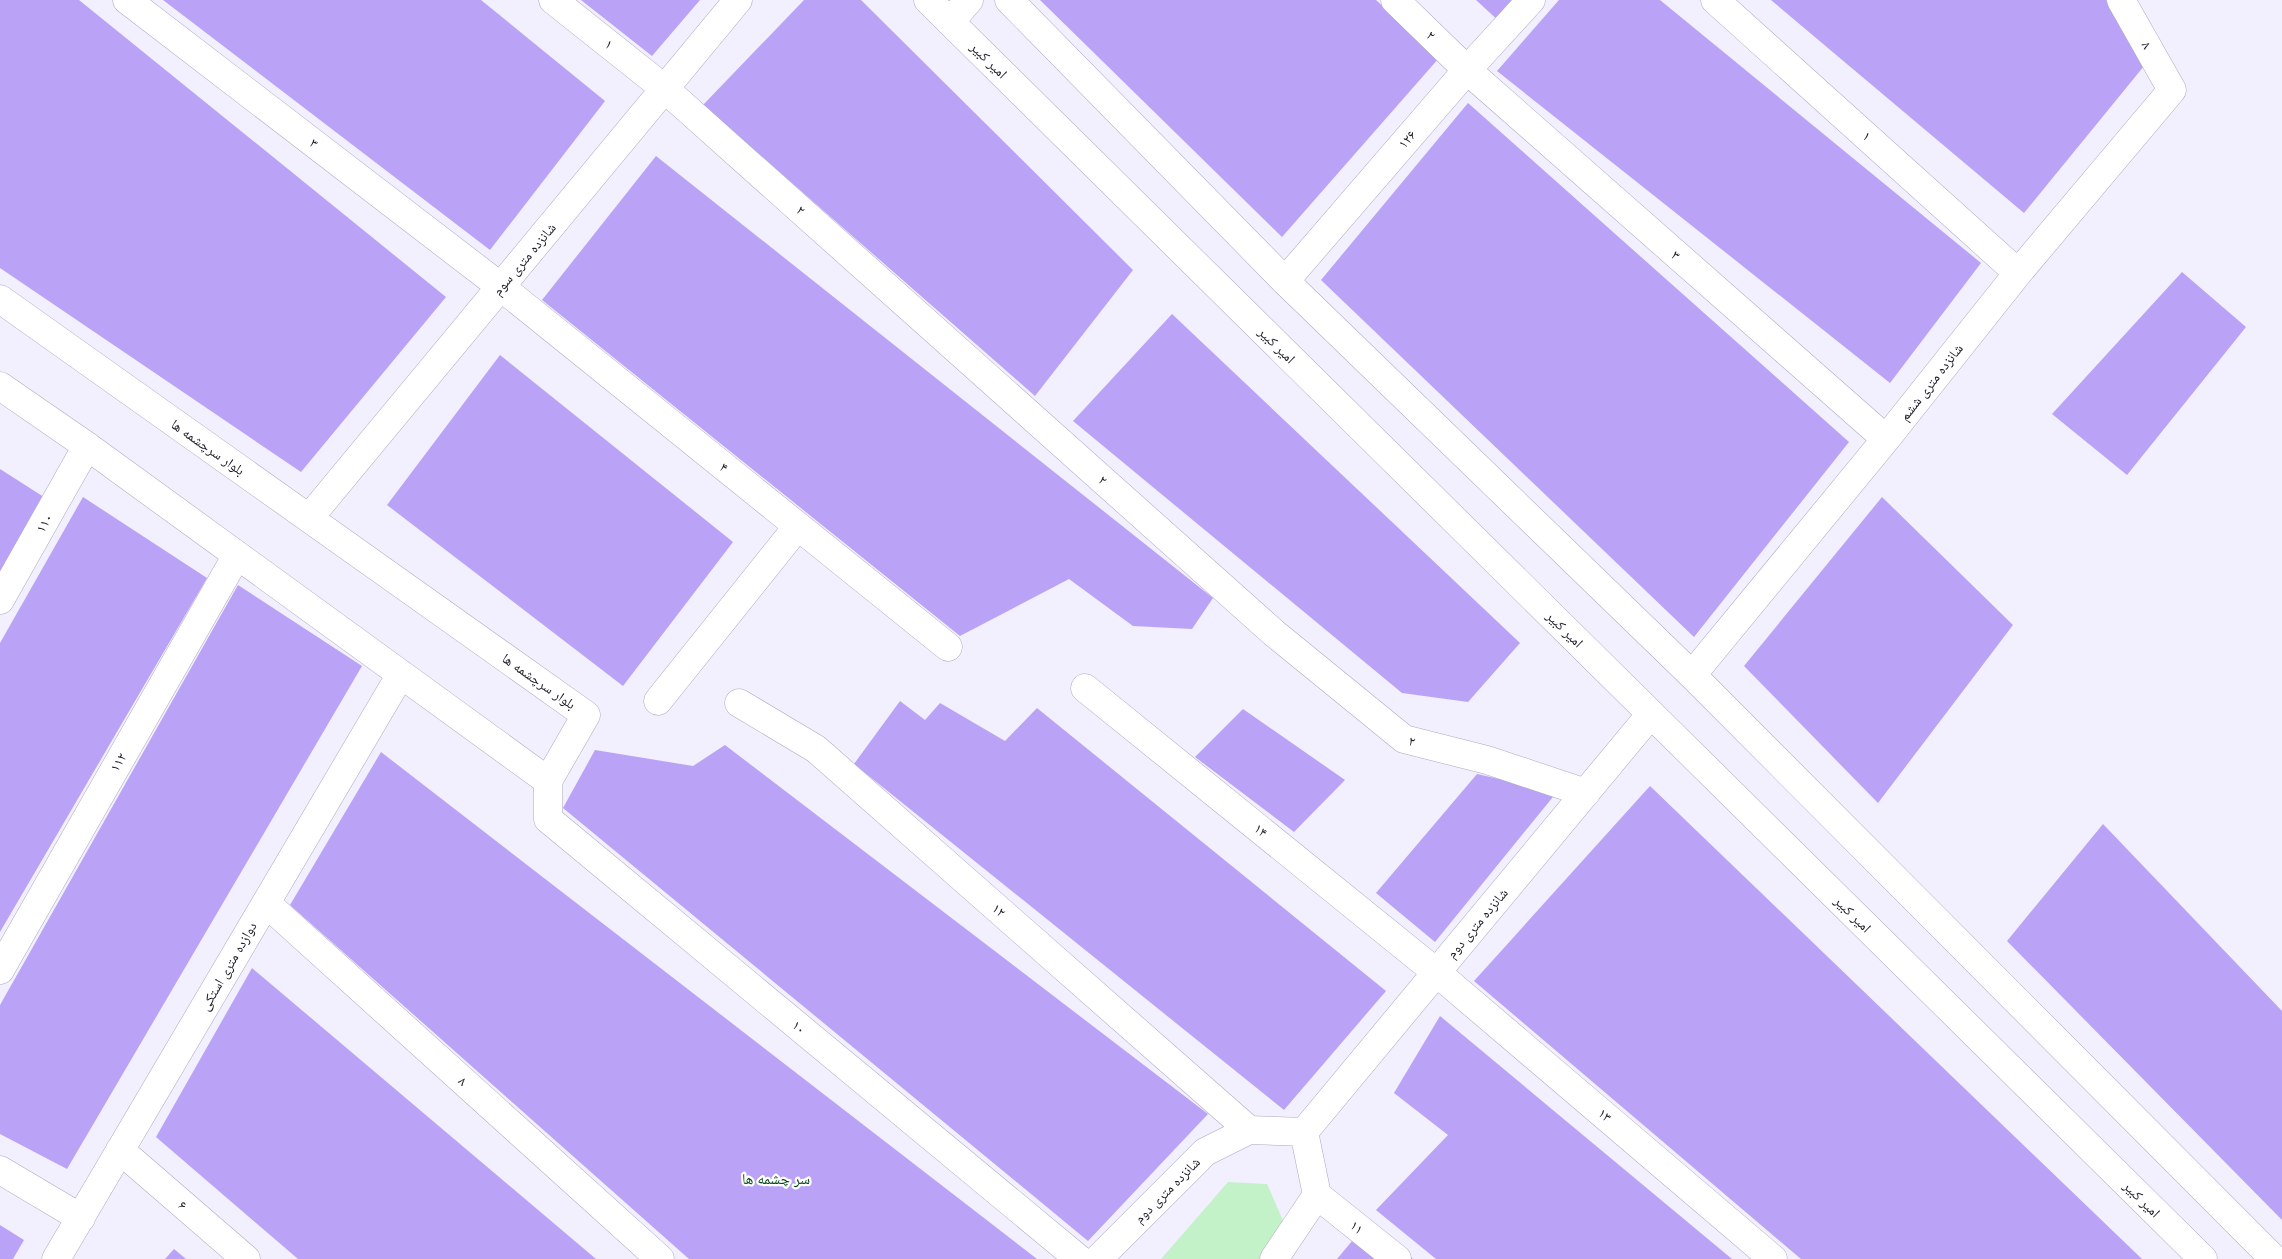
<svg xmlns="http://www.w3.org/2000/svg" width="2282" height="1259" viewBox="0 0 2282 1259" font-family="Quicksand,'Noto Naskh Arabic',sans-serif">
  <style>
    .green { fill: #c4f2c8 }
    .building { fill: #baa3f7 }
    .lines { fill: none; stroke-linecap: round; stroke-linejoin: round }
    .minor-casing { stroke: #aea9c1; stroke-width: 29 }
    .major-casing { stroke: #aea9c1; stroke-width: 29 }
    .minor { stroke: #fff; stroke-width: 28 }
    .major { stroke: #fff; stroke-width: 28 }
    .labels { text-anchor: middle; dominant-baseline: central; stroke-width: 4.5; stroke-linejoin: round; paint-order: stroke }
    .street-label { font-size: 14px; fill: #232029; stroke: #fff }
    .neighbourhood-label { font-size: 15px; fill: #014515; stroke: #fff }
  </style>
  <rect width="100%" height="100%" fill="#f2effe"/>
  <path class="green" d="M1228,1182L1267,1184L1296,1250L1289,1259H1161Z"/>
  <path class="building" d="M0,0H79L446,297L301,472L0,268Z
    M163,0H481L605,101L490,250Z
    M581,0H700L652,56Z
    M804,0H861L1133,270L1035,396L703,105Z
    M1040,0H1376L1439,58L1282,237Z
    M1476,0H1521L1502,24Z
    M1559,0H1660L1981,263L1890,383L1497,71Z
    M1771,0H2106L2153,55L2024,213Z
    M1468,103L1849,442L1694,637L1321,280Z
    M656,156L1213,598L1192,629L1133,626L1069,579L960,636L542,300Z
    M2182,272L2246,327L2127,475L2052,414Z
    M1172,314L1520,643L1468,702L1402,693L1073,421Z
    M500,355L733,542L623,686L387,505Z
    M0,469L47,499L0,579Z
    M83,497L207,578L0,932V643Z
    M1882,497L2013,625L1878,803L1744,666Z
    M238,585L362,666L67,1169L0,1134V1005Z
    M900,701L925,720L940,703L1005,741L1037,708L1386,991L1284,1110L854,764Z
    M1243,709L1345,780L1294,832L1195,757Z
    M725,745L1208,1114L1088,1241L563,808L595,750L693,766Z
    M381,752L1037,1259H689L290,905Z
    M1477,774L1557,792L1435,942L1376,893Z
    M1650,786L2142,1259H1801L1474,981Z
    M2103,824L2282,1011V1220L2007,941Z
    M252,968L596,1259H298L156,1137Z
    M1440,1016L1732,1259H1436L1376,1210L1448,1135L1394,1093Z
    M1368,1222L1413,1259H1337Z
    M0,1225L24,1240L13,1259H0Z
    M174,1249L186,1259H165Z"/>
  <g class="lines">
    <defs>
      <path id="minor" d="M127,0L501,287L948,647
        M553,0L665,89L1274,633L1404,739L1487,760L1586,793
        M1395,0L1467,70L1886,439
        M1715,0L2018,273
        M1285,281L1467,70L1531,0
        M0,299L586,715L548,781L87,446L0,386
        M309,518L738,0
        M0,600L87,446
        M1692,675L1886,439L2018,273L2172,90L2121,0
        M1085,688L1436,972L1773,1259
        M658,701L798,526
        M739,703L816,749L1249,1130
        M548,781V819L1079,1259
        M266,903L660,1259
        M0,970L237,555
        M1304,1132L1651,714
        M120,1150L246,1259
        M0,1170L81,1218
        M1317,1195L1397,1259
        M56,1259L401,674
        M1098,1259L1205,1152L1249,1130L1304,1132
        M1274,1259L1317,1195L1304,1132"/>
      <path id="major" d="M928,0L2203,1259
        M1009,0L1285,281L1692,675L2274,1259
        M950,22L969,0"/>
    </defs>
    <use href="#minor" class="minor-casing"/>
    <use href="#major" class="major-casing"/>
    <use href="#minor" class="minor"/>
    <use href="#major" class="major"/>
  </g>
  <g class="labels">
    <g class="street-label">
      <text transform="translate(1431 35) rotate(44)">۲</text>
      <text transform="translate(609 44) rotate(38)">۱</text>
      <text transform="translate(2147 45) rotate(60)">۸</text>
      <text transform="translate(989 60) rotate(45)">امیر کبیر</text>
      <text transform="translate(1867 136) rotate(42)">۱</text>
      <text transform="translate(1407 139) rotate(-49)">۱۲۶</text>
      <text transform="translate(314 143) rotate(38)">۳</text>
      <text transform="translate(801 210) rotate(42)">۲</text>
      <text transform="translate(1676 255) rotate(41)">۳</text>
      <text transform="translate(524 259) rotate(-50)">شانزده متری سوم</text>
      <text transform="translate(1277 345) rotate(45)">امیر کبیر</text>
      <text transform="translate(1931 382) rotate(-52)">شانزده متری ششم</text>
      <text transform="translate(208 447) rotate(35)">بلوار سرچشمه ها</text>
      <text transform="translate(724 467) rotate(39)">۴</text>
      <text transform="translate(1103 480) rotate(42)">۲</text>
      <text transform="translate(44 523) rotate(-60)">۱۱۰</text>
      <text transform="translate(1565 629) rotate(45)">امیر کبیر</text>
      <text transform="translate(539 681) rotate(35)">بلوار سرچشمه ها</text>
      <text transform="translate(1412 741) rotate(17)">۲</text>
      <text transform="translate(118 762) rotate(-60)">۱۱۲</text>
      <text transform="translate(1261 830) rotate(39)">۱۴</text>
      <text transform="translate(999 910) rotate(41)">۱۲</text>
      <text transform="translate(1853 914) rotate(45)">امیر کبیر</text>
      <text transform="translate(1477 923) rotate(-50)">شانزده متری دوم</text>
      <text transform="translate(228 966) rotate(-60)">دوازده متری استکی</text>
      <text transform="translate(799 1027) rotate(40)">۱۰</text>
      <text transform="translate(463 1081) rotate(42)">۸</text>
      <text transform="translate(1605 1115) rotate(40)">۱۳</text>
      <text transform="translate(1167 1190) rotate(-45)">شانزده متری دوم</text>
      <text transform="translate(2142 1199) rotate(45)">امیر کبیر</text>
      <text transform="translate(183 1205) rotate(41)">۶</text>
      <text transform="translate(1357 1227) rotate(39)">۱۱</text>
    </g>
    <g class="neighbourhood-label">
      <text x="776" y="1178">سر چشمه ها</text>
    </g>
  </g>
</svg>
